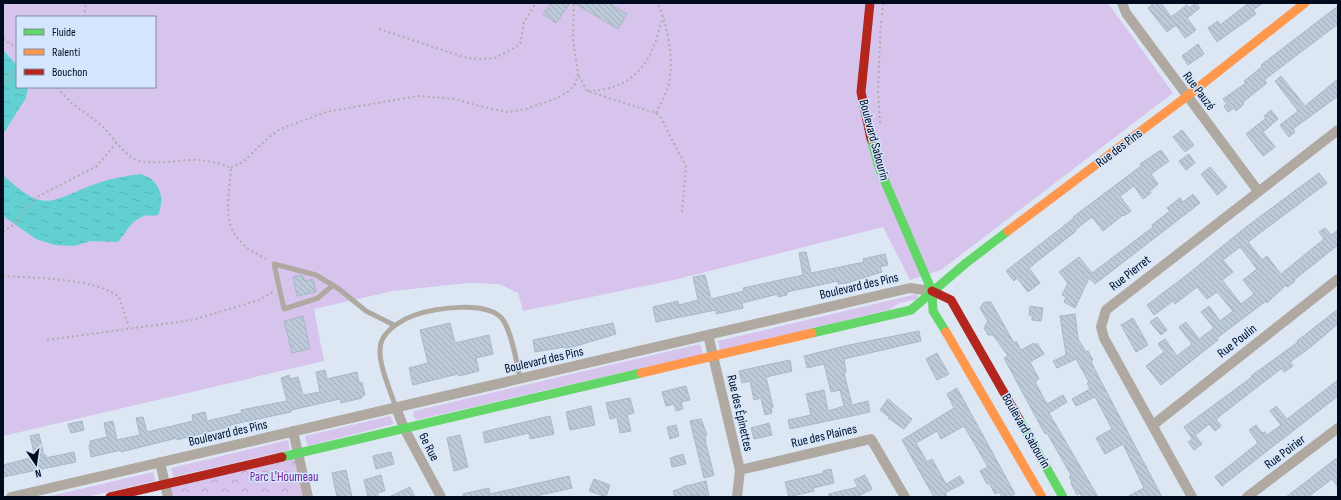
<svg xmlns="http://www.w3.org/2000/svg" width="1341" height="500" viewBox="0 0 1341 500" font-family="'Sofia Sans Condensed',sans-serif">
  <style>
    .grass { fill: #d7c4ed; fill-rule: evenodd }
    .forest { fill: url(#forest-crowns) }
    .water { fill: url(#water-ripples) }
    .building { fill: url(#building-back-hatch); stroke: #aab7c7; fill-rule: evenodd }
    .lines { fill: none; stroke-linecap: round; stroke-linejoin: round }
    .path { stroke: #aeadad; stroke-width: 2; stroke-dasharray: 2 3; stroke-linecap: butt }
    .lane { stroke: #afa9a1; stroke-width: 5 }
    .street { stroke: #afa9a1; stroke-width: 10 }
    .fast { stroke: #63d668; stroke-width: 9 }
    .slow { stroke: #ff974d; stroke-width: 9 }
    .jam { stroke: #b3261e; stroke-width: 9 }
    .labels { text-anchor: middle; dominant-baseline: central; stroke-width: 3; stroke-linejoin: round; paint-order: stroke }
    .street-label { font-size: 13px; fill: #000b1e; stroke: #d4e6fd }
    .park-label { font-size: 13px; fill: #752596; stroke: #d4e6fd }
  </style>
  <defs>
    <pattern id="forest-crowns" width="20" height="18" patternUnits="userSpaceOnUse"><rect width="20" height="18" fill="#d7c4ed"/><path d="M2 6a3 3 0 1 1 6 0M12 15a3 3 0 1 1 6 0" fill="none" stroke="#b7a7cb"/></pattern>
    <pattern id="water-ripples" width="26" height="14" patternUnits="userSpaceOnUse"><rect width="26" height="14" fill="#62d0d2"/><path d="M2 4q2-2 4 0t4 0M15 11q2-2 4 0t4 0" fill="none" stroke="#53b1b4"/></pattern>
    <pattern id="building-back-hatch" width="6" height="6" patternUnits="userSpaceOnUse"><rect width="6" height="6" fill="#bdcada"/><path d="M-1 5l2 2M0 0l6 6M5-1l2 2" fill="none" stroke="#a1acbb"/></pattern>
  </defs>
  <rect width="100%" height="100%" fill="#dde7f4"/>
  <path class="grass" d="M3,3H1108L1173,93L941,270L910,280L883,227L674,280L523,311L518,293L499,284L468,283L393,291L314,309L324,361L3,436ZM17,17H155V87H17Z
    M917,294L918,299L899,303L889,310L720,350L718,341Z
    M700,344L703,354L416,420L413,416L414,411Z
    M390,416L394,424L308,446L305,436Z
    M288,440L290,450L173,477L171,468Z
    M153,472L155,481L87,497H46Z"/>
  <path class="forest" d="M299,453L308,497H168L165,484Z"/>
  <path class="water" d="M3,50L17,65V87H28L26,98L3,134Z
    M140,174C159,178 166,198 158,215C152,217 147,214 142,217C128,223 127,233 118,242L91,241L74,246L55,245L36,239L3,216V175C47,216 50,200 98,183C112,178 126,176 140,174Z"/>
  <path class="building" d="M551,3H570L556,23L543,14Z
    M574,3H609L627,14L618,29Z
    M1154,3H1161L1171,17L1187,5L1189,8L1196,3L1200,8L1187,18L1196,30L1185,38L1176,25L1167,32L1148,8Z
    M1249,3H1263L1253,10L1256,14L1217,42L1208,28L1218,21L1220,25Z
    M1338,6V24L1264,80L1267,83L1243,102L1244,104L1236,111L1234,108L1228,112L1224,106L1227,104L1223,99L1246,83L1244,81L1263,66L1261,65Z
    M1198,44L1204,54L1188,65L1182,56Z
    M1281,76L1305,106L1338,79V96L1293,129L1295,132L1289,137L1280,125L1298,111L1275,81Z
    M1271,110L1278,119L1263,132L1275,147L1263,156L1246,134L1266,118L1264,116Z
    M1182,130L1194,145L1185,152L1173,137Z
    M1161,150L1169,161L1151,174L1158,184L1150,191L1151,193L1143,199L1134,186L1120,196L1131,211L1124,216L1123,215L1103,231L1092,217L1075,230L1076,231L1029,268L1040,283L1028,292L1017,278L1014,281L1006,271L1074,218L1073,217L1141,166L1140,164Z
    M1189,154L1195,163L1186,170L1179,161Z
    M1210,167L1227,187L1217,195L1201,174Z
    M1319,173L1327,183L1248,242L1262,260L1267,256L1281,274L1324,239L1319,232L1325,228L1331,235L1338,230V245L1294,280L1295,281L1288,287L1286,285L1267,303L1266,301L1217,338L1218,340L1161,385L1146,366L1164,352L1158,344L1165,339L1177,356L1192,344L1179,327L1186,322L1199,339L1214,328L1201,312L1209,306L1220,321L1233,311L1217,292L1207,299L1197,287L1175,304L1173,301L1154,315L1147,305L1188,274L1246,227ZM1240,247L1257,269L1243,280L1254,294L1241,304L1222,280L1233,272L1223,260Z
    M1193,194L1200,203L1095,284L1089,278L1075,308L1064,302L1066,297L1062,295L1068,283L1059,272L1079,257L1092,273L1153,227L1152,225L1170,211L1167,208L1180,198L1183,202Z
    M806,252L811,273L864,262L863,259L885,254L888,265L880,267L882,272L847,283L838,284V281L787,292V295L778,297V294L742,303L743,308L716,314V310L656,322L653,307L678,301L679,305L698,300L693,277L705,275L711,299L744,291L743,288L803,275L799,253Z
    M302,275L305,281L313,279L316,292L297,296L293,277Z
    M984,302H991L1014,343L1016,341L1021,350L1034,343L1035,345L1037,343L1044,354L1030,362L1039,379L1035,382L1047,404L1063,395L1067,402L1049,413L1098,497H1082L1080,493L1077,495L1071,483L1072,482L1069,477L1071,475L1047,433L1045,434L1004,358L1008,356L993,335H988L984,328L988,321L980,308Z
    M1030,306L1043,308L1041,321L1032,320V315H1029Z
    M1338,309V324L1308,349L1290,362L1293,366L1284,372L1282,368L1216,419L1221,426L1215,431L1209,424L1192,438L1184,427L1252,377L1251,376L1298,342L1297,341Z
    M1075,314L1078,339L1086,352L1088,351L1093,360L1091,361L1095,370L1162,497H1127L1144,488L1123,444L1105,454L1096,438L1112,429L1099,404L1095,397L1076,406L1072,399L1090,389L1087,383L1089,382L1076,359L1057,368L1053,361L1066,355L1060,316Z
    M303,316L310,349L292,353L284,321Z
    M1157,317L1167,330L1161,335L1150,322Z
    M1133,318L1148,345L1136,352L1121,325Z
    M450,323L455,343L489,335L493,354L476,358L479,371L459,376L458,374L413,385L409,368L428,363L420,330Z
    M613,323L616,334L566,349L565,347L535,352L533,340Z
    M919,331L921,341L844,359L846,372L844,373L852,405L868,401L870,412L790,429L788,420L811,415L806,394L824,390L828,411L844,406L840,390L831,392L824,364L807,368L804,356L849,345Z
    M937,353L949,374L937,380L926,359Z
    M790,360L792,371L766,377L773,407L771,408L772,413L765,415L761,398L754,400L750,381L742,383L739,371Z
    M325,370L327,379L357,372L359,383L362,382L365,395L362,396V398L341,403L340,399L291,410V412L230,425L231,426L177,440V438L121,452V450L91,457L89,445H91L90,441L107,437L104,423L113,421L117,440L140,435L136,418L143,417L147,432L193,421L192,415L205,412L207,421L242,413L241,410L287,401L281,378L289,375L290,379L298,377L303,395L320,392L316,372Z
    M1338,380V396L1222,486L1215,477L1258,443L1249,430L1256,425L1262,433L1265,432L1267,435L1281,425L1270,411L1276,406L1287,419Z
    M686,386L690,400L681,402L683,409L676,411L674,404L666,406L662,392Z
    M957,388L1015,494L1009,497H1002L999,492L995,494L989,483L987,484L980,471L988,467L964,426L941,439L937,431L916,443L927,462L932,459L946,484L960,476L964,483L945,493L947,497H934L902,440L954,408L947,394Z
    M630,398L634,413L627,415L631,431L620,433L617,417L610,419L606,403Z
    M888,399L912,419L904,429L888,418L889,417L880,410Z
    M591,406L595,425L570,430L566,412Z
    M550,416L554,434L530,439L529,433L485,443L483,432Z
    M701,419L707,435H705L706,444L714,475L704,478L690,421Z
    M82,421L84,430L71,433L68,424Z
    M769,423L772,435L754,439L751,428Z
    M676,425L679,436L670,439L667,427Z
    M39,434L44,456L46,455V458L74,452L76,462L3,477V465L30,458V454L34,453L30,436Z
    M460,435L468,467L454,471L447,438Z
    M1196,436L1202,444L1194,450L1188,442Z
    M391,452L394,464L376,469L373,456Z
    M683,454L686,464L672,467L670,458Z
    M1338,457V487L1332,479L1308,497H1286Z
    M831,469L834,483L813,488L814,491L789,497L785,482L824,473L823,471Z
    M346,470L352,497H337L332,473Z
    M381,475L385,491L377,493L379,497H368L364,480Z
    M865,475L872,489L857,497H829V494L858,487L854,480Z
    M569,476L572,488L532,497H463V494L489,488L490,494Z
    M594,479L610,485L606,497L589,491Z
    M706,481L709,497H698V495L675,497L673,491L682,488V487Z
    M410,487L415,497H389Z"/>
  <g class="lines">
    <path class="path" d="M882,15L883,3
      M84,17L86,3
      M379,29L467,58L481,59L495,58L520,45L524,22L536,3
      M3,39L17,48
      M579,76L587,91L656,113L662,119L670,136L686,166L682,214
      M3,85L11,79L8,76L17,68
      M58,87C68,105 89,113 103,127C114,137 125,159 141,161C157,164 173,161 190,160C203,159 219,163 231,168C230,195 220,225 244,245C250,251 260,255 268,260
      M588,91C638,89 653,59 663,15
      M656,113C660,104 665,96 668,87C675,60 668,28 658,3
      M880,123L878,89L881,19
      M231,168L244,161L268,138L280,129L326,112L418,96L456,99L475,105L507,112L526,109L555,99L569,91L575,84L578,74L573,40L574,3
      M3,232L13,225L37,197L97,166L117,142
      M3,276C33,278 96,278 119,297L129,327
      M47,340L192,320L259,300L274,291"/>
    <path class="lane" d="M333,285L318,298L284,309L274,264L316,275L339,289L366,311L394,325
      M396,408C391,391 374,357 382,340C388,328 403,319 415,315C435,308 489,300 503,320C512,333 517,363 520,379"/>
    <path class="street" d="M1122,3L1126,13L1258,191
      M708,335L740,470L737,497
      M396,408L404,428L441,497
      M1153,425L1338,279
      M293,431L308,497
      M160,462L168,497
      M740,470L871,439L905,497
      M11,497L910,288L932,291
      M1192,497L1104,338L1101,327L1106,310L1338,130
      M1247,497L1338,428"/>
    <path class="fast" d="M871,139L880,170L932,291L933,311L946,332
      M812,333L911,310L966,263L1008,231
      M1019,419L1063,497
      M282,457L641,373"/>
    <path class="slow" d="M1008,231L1186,97L1305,3
      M946,332L1042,497
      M641,373L812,333"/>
    <path class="jam" d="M870,3L861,92L871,139
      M932,291L951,300L1019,419
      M110,497L282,457"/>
  </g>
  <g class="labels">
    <g class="street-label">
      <text transform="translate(1199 91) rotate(53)">Rue Pauzé</text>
      <text transform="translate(874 140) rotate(75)">Boulevard Sabourin</text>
      <text transform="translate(1119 148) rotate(-37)">Rue des Pins</text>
      <text transform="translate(1130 273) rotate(-38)">Rue Pierret</text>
      <text transform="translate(859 286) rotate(-13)">Boulevard des Pins</text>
      <text transform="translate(1237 341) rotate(-38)">Rue Poulin</text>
      <text transform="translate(544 360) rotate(-13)">Boulevard des Pins</text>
      <text transform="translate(740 413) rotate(77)">Rue des Épinettes</text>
      <text transform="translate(1026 431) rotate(60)">Boulevard Sabourin</text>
      <text transform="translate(228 433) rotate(-13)">Boulevard des Pins</text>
      <text transform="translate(824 436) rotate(-13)">Rue des Plaines</text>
      <text transform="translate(429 447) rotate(63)">6e Rue</text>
      <text transform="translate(1285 452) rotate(-37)">Rue Poirier</text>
    </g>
    <g class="park-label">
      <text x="284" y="477">Parc L'Houmeau</text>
    </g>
  </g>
  <rect width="1341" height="500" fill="none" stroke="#000b1e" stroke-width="8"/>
  <rect x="16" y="16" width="140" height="72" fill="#d4e6fd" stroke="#7f8ea4"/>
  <rect x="24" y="29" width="20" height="6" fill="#63d668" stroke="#7f8ea4"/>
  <text x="52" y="36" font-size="12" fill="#000b1e">Fluide</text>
  <rect x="24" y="49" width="20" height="6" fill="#ff974d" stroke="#7f8ea4"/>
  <text x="52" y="56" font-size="12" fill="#000b1e">Ralenti</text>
  <rect x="24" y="69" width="20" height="6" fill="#b3261e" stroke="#7f8ea4"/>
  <text x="52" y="76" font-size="12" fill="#000b1e">Bouchon</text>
  <g transform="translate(36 464) rotate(167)" stroke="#d4e6fd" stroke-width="3" paint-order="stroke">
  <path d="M0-3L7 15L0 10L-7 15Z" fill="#000b1e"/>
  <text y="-6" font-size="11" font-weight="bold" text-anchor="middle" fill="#000b1e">N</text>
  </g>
</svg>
